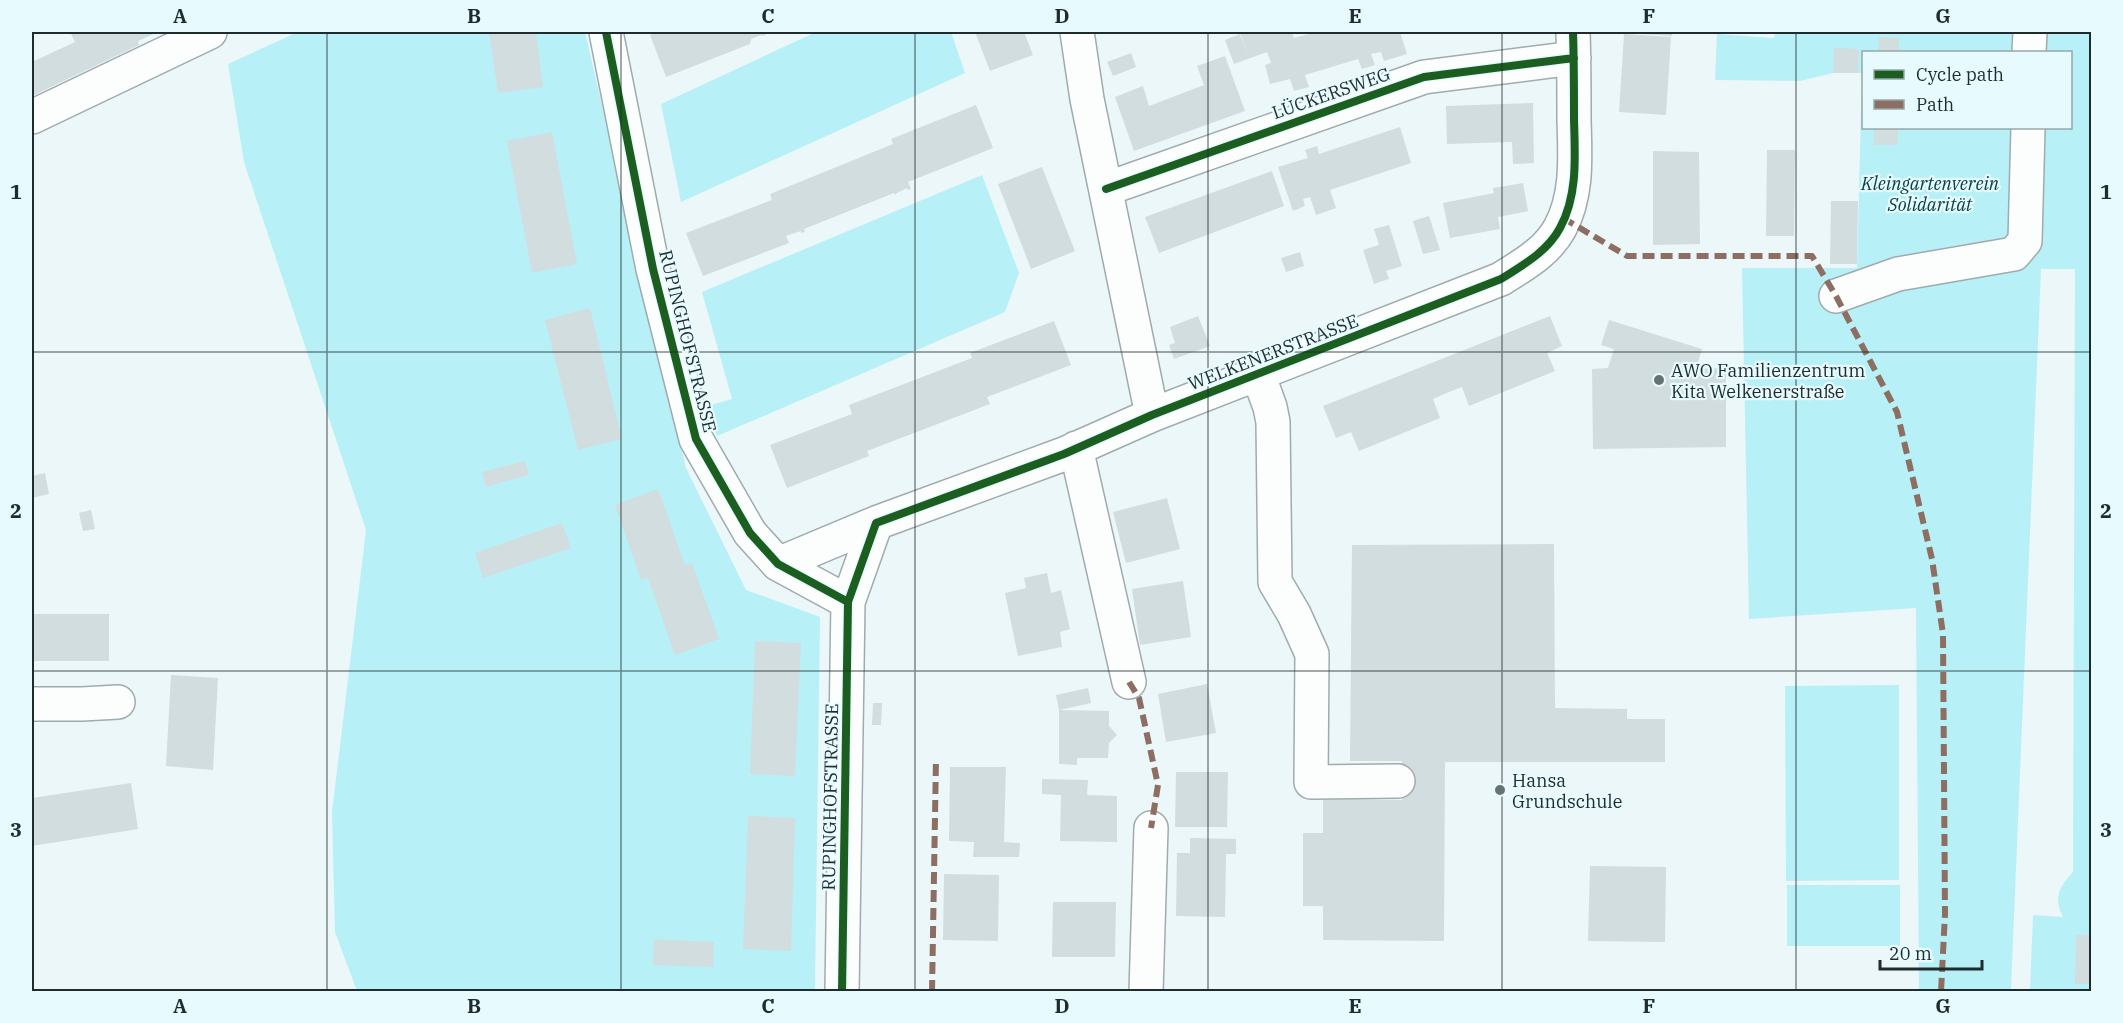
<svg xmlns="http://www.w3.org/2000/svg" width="2123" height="1023" viewBox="0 0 2123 1023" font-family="'IBM Plex Serif',serif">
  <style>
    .green { fill: #b8f0f8; fill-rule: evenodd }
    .building { fill: #d1ddde }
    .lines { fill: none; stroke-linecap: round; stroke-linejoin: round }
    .minor-casing { stroke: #a0abad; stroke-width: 36 }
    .minor { stroke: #fcfefe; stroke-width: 33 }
    .quiet { stroke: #8d6e63; stroke-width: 6; stroke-dasharray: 12 6; stroke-linecap: butt }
    .cycleway-casing { stroke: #e7fbfe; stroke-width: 11 }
    .cycleway { stroke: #1b5e20; stroke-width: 8 }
    .grid { fill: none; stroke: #1f2b2d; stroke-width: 1.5; stroke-opacity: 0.55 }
    .poi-dot { fill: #677274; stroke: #e7fbfe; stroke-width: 2 }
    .labels { text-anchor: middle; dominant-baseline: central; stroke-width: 4.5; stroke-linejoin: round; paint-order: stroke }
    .street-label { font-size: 18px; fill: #1f2b2d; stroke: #e7fbfe }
    .park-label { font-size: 18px; font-style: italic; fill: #084148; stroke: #e7fbfe }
    .poi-label { font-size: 18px; fill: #1f2b2d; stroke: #e7fbfe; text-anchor: start }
    .neatline { fill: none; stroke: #1f2b2d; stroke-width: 2 }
    .grid-label { font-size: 20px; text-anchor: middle; font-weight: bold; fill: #1f2b2d }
  </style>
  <rect width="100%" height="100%" fill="#ecf7f9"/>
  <path class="green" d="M298,32H585L686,468L746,590L820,617L815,991H357L335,932L332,812L366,530L244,162L228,64Z
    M816,32H951L965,73L681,202L661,104Z
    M1775,32H2091V991H2030L2033,915L2063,917C2053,898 2059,887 2073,872L2075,269H2041L2011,989L1919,991L1916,608L1749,619L1742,268H1857L1862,73H1833L1800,81L1715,80L1717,34L1774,38ZM1864,52H2070V128H1864Z
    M982,175L1019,273L1005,312L717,436L704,407L732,399L702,292Z
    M1899,685V880L1786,881L1785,686Z
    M1787,885H1900V946H1787Z"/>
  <path class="building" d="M70,32H95L96,33L100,32H158L138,41L139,45L32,96V62L75,42Z
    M489,32H536L543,87L498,93Z
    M659,32H769L763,36L762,35L751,39L750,44L666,77L650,35Z
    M975,32H1024L1033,55L990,71Z
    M1240,32H1292L1294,38L1316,32H1400L1407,54L1384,61L1381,52L1371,54L1375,65L1362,69L1358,59L1305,75L1309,87L1294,91L1290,79L1270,84L1265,65L1271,63L1267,52L1234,64L1225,40L1240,34L1248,55Z
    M1630,32H1672V36L1630,33Z
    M1624,34L1671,37L1666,115L1619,112Z
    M1879,37L1899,38V52H1878Z
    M1834,48L1859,49L1858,73H1833Z
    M1131,53L1136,67L1113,76L1107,62Z
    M1225,56L1245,111L1134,151L1115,97L1143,86L1149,106L1204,85L1197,66Z
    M1533,103L1534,163L1513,164L1512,142L1447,144L1446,106Z
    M976,105L993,148L908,182L911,189L908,190L907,188L897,193L895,195L894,193L804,229L805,232L801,233V231L786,236L789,243L703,276L686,233L772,200L770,194L893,144L891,139Z
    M1400,127L1411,163L1330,190L1336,208L1316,215L1310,197L1303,199L1305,206L1293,211L1278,167L1308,158L1305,150L1317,146L1319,154Z
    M1874,128H1898V145H1874Z
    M552,132L577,264L532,273L507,141Z
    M1767,150H1795L1794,236H1766Z
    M1653,151L1699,152L1700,244L1653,245Z
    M1042,167L1075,251L1031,269L998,184Z
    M1272,171L1284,206L1159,253L1145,217Z
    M1523,183L1528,211L1498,217L1500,229L1450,238L1443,203L1494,193L1493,188Z
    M1831,201H1858L1857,264H1830Z
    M1429,216L1440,250L1423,254L1413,221Z
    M1389,225L1402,266L1386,271L1389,279L1374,284L1363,250L1379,245L1374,229Z
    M1300,252L1304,266L1286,272L1281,258Z
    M590,308L622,439L578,450L545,320Z
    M1198,316L1210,346L1174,359L1169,345L1175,343L1170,327Z
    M1550,316L1562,346L1547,353L1555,371L1469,406L1462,387L1449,392L1433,399L1440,418L1359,451L1351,432L1336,438L1323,406Z
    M1609,320L1702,349L1696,369L1726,368V447L1593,449L1592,369L1608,368L1614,349L1601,345Z
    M1054,321L1071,365L987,397L990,404L867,451L869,456L787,488L770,445L852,414L849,405L972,358L970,353Z
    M525,461L529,475L486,487L482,472Z
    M45,473L49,494L32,498V476Z
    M658,489L685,565L692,563L719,639L675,655L648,578L641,580L615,505Z
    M1167,498L1180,549L1126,563L1113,512Z
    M91,510L95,529L83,531L79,513Z
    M562,523L571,548L483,578L475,553Z
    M1554,544L1555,708L1627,709V719H1665V762H1445L1444,941L1323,940V906H1303V833H1323V799L1402,800V761H1350L1352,545Z
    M1047,573L1051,593L1061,590L1070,629L1060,632L1062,647L1018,656L1005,593L1026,588L1024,578Z
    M1183,581L1191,637L1140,645L1132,589Z
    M32,614H109V661H32Z
    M755,641L801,643L795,776L750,774Z
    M171,675L218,678L213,770L166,766Z
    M1207,684L1216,733L1166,742L1158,694Z
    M1088,688L1091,703L1059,710L1056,695Z
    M873,703H882L881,725H872Z
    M1059,710L1109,711V726L1117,735L1109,743L1108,758H1077V765L1059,764Z
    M950,767H1006L1004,842L1020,843L1019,857H973L974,842L949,841Z
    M1176,772H1228L1227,827H1175Z
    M1042,779L1088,780L1087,795L1117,796V842L1060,841L1061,795L1042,794Z
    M131,783L138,829L32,846V798Z
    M748,816L795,818L791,951L743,949Z
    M1190,838L1236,839V854H1226L1225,917L1176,916L1177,853H1190Z
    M1590,866L1666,867L1665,942L1588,941Z
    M944,874L999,875L998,941L943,940Z
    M1053,902H1116L1115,957H1052Z
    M2076,935H2092V984H2075Z
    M654,939L714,942L713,967L653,965Z"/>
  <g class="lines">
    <defs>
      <path id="minor" d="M606,32L653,269L696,439L750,533L778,564L848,602
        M1077,32L1087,99L1152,415
        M2029,52L2030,32
        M32,117L210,32
        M1106,189L1424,77L1574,58
        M1836,296L1898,274L2014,254L2025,241L2028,128
        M1258,374L1270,407L1273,422L1275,582L1294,614L1312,654L1311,782L1398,781
        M1076,448L1129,682
        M778,564L876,523
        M32,704H82L118,702
        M842,992L848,602L876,523L1064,454L1152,415L1501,279C1523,265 1547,252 1560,228C1578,195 1575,156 1574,120C1574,90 1574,61 1573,32
        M1146,992L1151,828"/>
    </defs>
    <use href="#minor" class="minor-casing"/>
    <use href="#minor" class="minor"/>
    <path class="quiet" d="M1563,218L1627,256H1812L1836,296L1897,412L1932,559L1943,634L1945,914L1941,992
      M1129,682L1139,698L1158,785L1151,828
      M932,992L936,758"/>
    <defs>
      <path id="cycleway" d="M606,32L653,269L696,439L750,533L778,564L848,602
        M1106,189L1424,77L1574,58
        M842,992L848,602L876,523L1064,454L1152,415L1501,279C1523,265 1547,252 1560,228C1578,195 1575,156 1574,120C1574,90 1574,61 1573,32"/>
    </defs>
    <use href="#cycleway" class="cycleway-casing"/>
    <use href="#cycleway" class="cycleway"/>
  </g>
  <path class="grid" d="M327,32V992M621,32V992M915,32V992M1208,32V992M1502,32V992M1796,32V992M32,352H2092M32,671H2092"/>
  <g class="poi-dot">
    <circle cx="1659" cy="380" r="6"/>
    <circle cx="1500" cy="790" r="6"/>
  </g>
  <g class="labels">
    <g class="street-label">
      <text transform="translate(1331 93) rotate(-19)">LÜCKERSWEG</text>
      <text transform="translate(688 341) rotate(76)">RUPINGHOFSTRASSE</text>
      <text transform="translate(1273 352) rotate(-21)">WELKENERSTRASSE</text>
      <text transform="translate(830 797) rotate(-89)">RUPINGHOFSTRASSE</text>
    </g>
    <g class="park-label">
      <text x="1930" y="183">Kleingartenverein<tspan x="1930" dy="21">Solidarität</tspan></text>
    </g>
    <g class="poi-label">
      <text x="1671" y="370">AWO Familienzentrum<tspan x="1671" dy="21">Kita Welkenerstraße</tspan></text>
      <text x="1512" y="780">Hansa<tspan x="1512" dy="21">Grundschule</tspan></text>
    </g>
  </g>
  <rect width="2123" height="1023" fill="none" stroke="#e7fbfe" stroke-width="66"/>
  <rect x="1862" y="51" width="210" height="78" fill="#e7fbfe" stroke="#97a8aa" stroke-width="1.5"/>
  <rect x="1874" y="70" width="30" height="9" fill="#1b5e20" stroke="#97a8aa" stroke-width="1.5"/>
  <text x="1916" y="81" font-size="18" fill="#1f2b2d">Cycle path</text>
  <rect x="1874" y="100" width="30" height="9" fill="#8d6e63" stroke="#97a8aa" stroke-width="1.5"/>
  <text x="1916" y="111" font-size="18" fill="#1f2b2d">Path</text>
  <path d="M1880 960v9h102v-9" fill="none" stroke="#1f2b2d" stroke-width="3"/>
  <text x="1889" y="960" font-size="18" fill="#1f2b2d" stroke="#e7fbfe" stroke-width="4.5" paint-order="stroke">20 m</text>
  <rect x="33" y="33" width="2057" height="957" class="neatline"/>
  <g class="grid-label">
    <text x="180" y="23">A</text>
    <text x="474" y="23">B</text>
    <text x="768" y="23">C</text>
    <text x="1062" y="23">D</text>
    <text x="1355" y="23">E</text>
    <text x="1649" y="23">F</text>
    <text x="1943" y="23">G</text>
    <text x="16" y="199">1</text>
    <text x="2106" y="199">1</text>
    <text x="16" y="518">2</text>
    <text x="2106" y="518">2</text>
    <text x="16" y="837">3</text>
    <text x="2106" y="837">3</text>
    <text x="180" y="1013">A</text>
    <text x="474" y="1013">B</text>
    <text x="768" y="1013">C</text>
    <text x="1062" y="1013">D</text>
    <text x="1355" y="1013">E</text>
    <text x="1649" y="1013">F</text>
    <text x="1943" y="1013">G</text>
  </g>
</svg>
